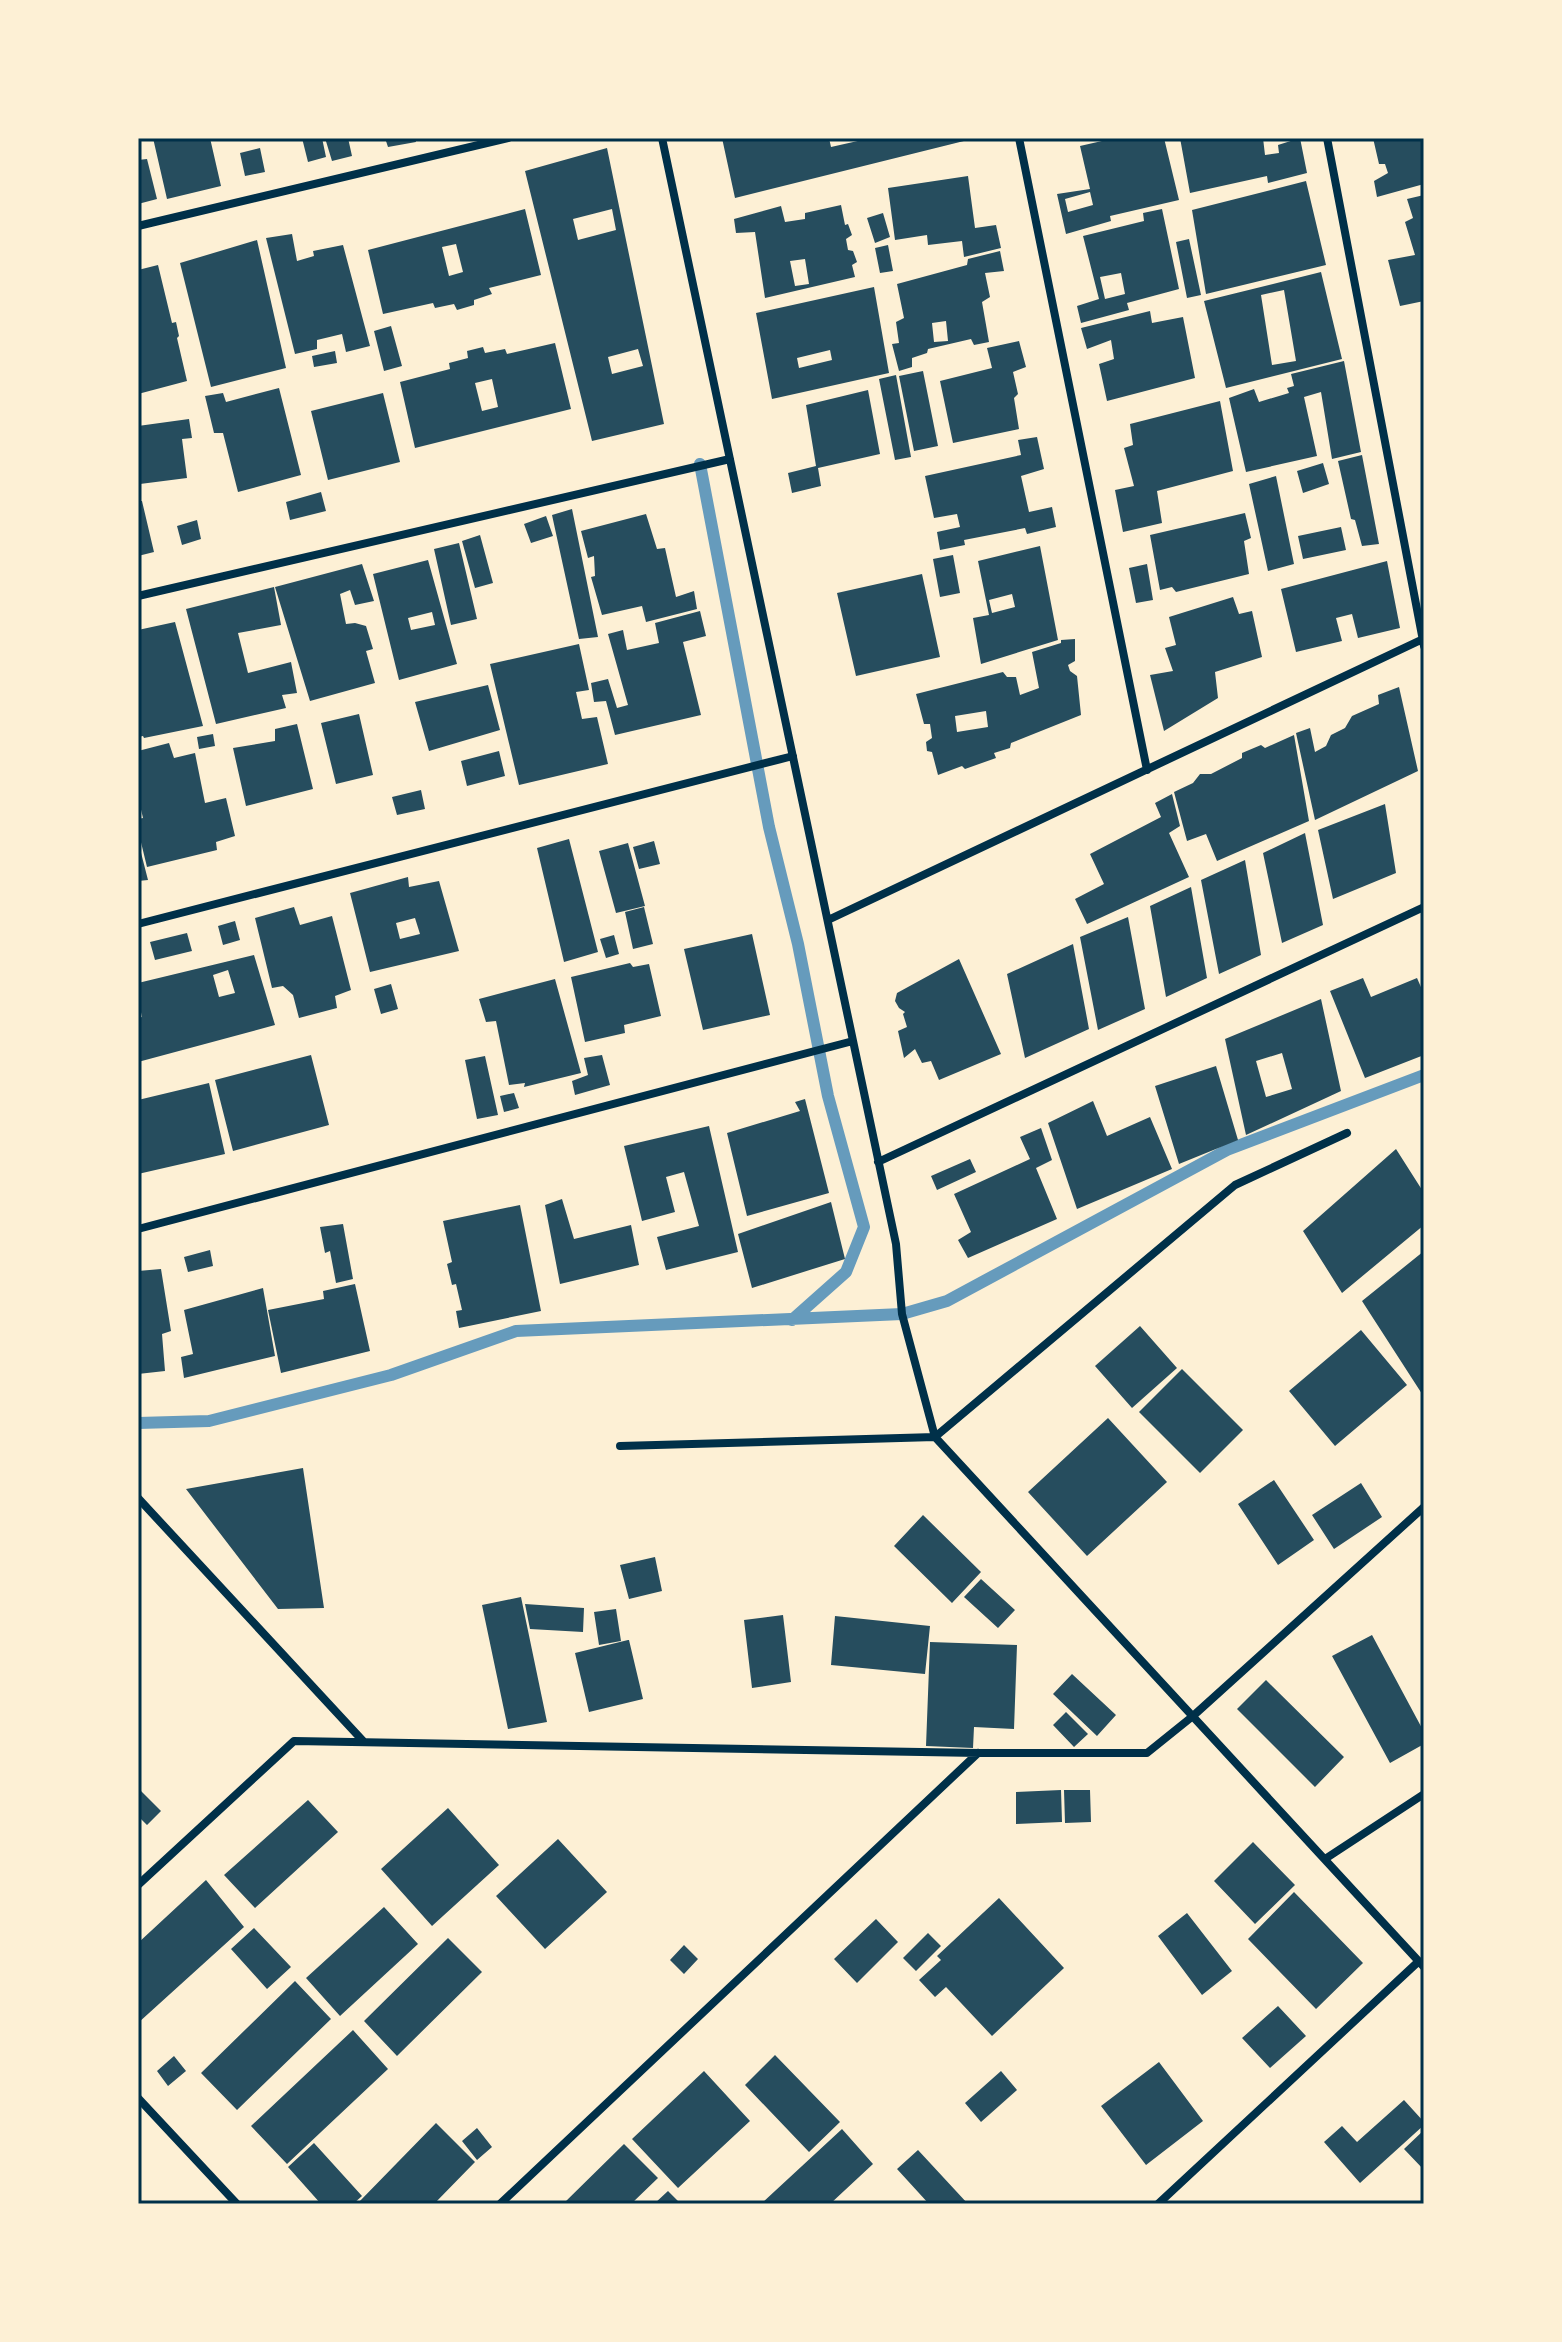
<svg xmlns="http://www.w3.org/2000/svg" width="1562" height="2342" viewBox="0 0 1562 2342" font-family="'Fira Sans',sans-serif">
  <style>
    .lines { fill: none; stroke-linecap: round; stroke-linejoin: round }
    .stream { stroke: #669bbc; stroke-width: 12 }
    .building { fill: #264d5e; fill-rule: evenodd }
    .minor { stroke: #003049; stroke-width: 8 }
    .neatline { fill: none; stroke: #003049; stroke-width: 3 }
  </style>
  <rect width="100%" height="100%" fill="#fdf0d5"/>
  <g class="lines">
    <path class="stream" d="M700,464L769,827L798,944L828,1096L864,1227L846,1272L792,1320
      M138,1423L209,1421L391,1375L516,1331L902,1314L947,1301L1227,1150L1424,1075"/>
  </g>
  <path class="building" d="M153,138H210L221,186L167,199Z
    M302,138H322L326,157L308,162Z
    M325,138H348L352,156L332,161Z
    M385,138H415L416,142L388,147Z
    M722,138H829L831,147L871,138L972,139L735,198Z
    M1115,138H1164L1179,200L1110,216L1111,221L1066,234L1057,194L1090,189L1080,146ZM1090,192L1093,205L1068,212L1065,199Z
    M1180,138H1263L1265,155L1279,153L1278,145L1300,138L1307,173L1268,183L1267,176L1190,193Z
    M1373,138H1424V184L1377,197L1374,181L1388,173L1385,164H1379Z
    M260,148L265,172L245,176L240,153Z
    M607,148L664,424L592,441L525,171ZM612,209L616,230L578,240L573,219ZM638,349L643,366L612,374L608,357Z
    M147,159L157,199L138,204V160Z
    M968,176L975,228L996,225L1001,248L964,257L962,241L928,245L927,235L895,240L888,188Z
    M1306,181L1326,265L1206,294L1192,210Z
    M1424,195V301L1400,306L1388,260L1415,255L1405,222L1413,218L1407,199Z
    M841,205L845,225L848,224L852,235L846,239L848,250L853,251L857,262L852,265L855,277L765,298L755,232L736,233L734,219L781,206L785,222L805,219V213ZM805,259L809,284L795,286L790,261Z
    M525,209L541,275L489,288L492,294L474,300V305L457,310L454,304L435,308L433,303L383,314L368,250ZM456,244L463,272L449,276L442,247Z
    M1162,209L1179,289L1127,303L1129,310L1081,323L1077,306L1099,299L1083,236L1144,221L1143,213ZM1121,273L1125,294L1105,299L1100,277Z
    M883,213L890,237L875,243L867,218Z
    M292,234L297,261L314,256L313,251L343,245L370,346L346,352L342,334L317,340V349L295,354L266,238Z
    M1189,239L1201,295L1187,298L1176,242Z
    M257,240L286,368L211,387L180,263Z
    M888,245L893,271L880,273L875,248Z
    M1000,251L1004,271L985,273L990,297L982,302L989,342L974,345L971,339L928,349L927,353L912,358V367L899,371L892,344L899,343L896,322L904,318L897,284L967,265L968,259ZM946,321L948,341L934,342L932,323Z
    M158,265L172,323L176,322L179,336L177,338L187,381L138,394V270Z
    M1321,272L1342,359L1226,388L1204,301ZM1284,290L1296,361L1272,365L1261,295Z
    M874,287L889,373L772,399L756,313ZM830,350L832,360L799,368L797,358Z
    M1150,311L1152,323L1183,317L1195,378L1107,401L1099,364L1114,359L1111,340L1087,349L1081,328Z
    M391,326L402,366L384,371L374,331Z
    M1019,341L1026,367L1013,372L1018,394L1014,398L1019,429L953,443L940,381L992,368L987,348Z
    M555,343L571,409L415,448L400,382L450,369L449,363L468,358L467,351L483,347L485,353L505,349L507,354ZM492,379L498,407L482,411L475,383Z
    M335,351L337,363L314,367L312,356Z
    M1344,361L1361,452L1332,459L1321,392L1304,397L1317,456L1246,472L1229,398L1254,389L1259,402L1289,393L1287,388L1294,386L1291,374Z
    M923,371L938,446L914,451L899,376Z
    M896,375L911,457L895,460L879,379Z
    M279,388L301,475L238,492L223,433H214L205,396L223,393L226,402Z
    M868,390L880,454L818,468L821,486L792,493L788,473L816,466L806,405Z
    M383,393L400,462L328,480L311,411Z
    M1220,401L1233,471L1157,491L1162,523L1123,532L1115,490L1134,486L1124,448L1133,445L1130,424Z
    M189,419L192,438L182,439L187,478L140,484L138,426Z
    M1037,437L1044,469L1021,476L1029,512L1052,507L1056,527L1027,534L1025,528L964,540L965,545L940,550L937,532L960,527L957,514L934,518L925,476L1021,455L1018,440Z
    M1362,455L1379,544L1362,546L1355,520L1351,519L1338,461Z
    M1323,463L1329,484L1303,493L1297,471Z
    M1276,476L1294,564L1268,571L1249,484Z
    M321,492L326,511L290,520L286,502Z
    M138,501H142L154,552L138,556Z
    M572,509L598,637L579,639L552,515Z
    M1245,513L1251,538L1244,541L1249,574L1176,592L1172,587L1160,590L1150,535Z
    M646,514L657,549L665,548L676,597L694,591L697,609L646,622L642,606L602,615L591,577L595,576L594,556L588,558L581,531Z
    M546,516L553,536L531,543L524,524Z
    M197,520L201,539L182,545L177,526Z
    M1341,527L1346,550L1303,559L1298,536Z
    M480,535L493,583L475,588L462,541Z
    M459,543L477,619L451,625L434,549Z
    M1040,546L1058,640L981,664L973,618L989,615L978,561ZM1012,594L1015,607L992,613L989,600Z
    M953,555L960,593L940,597L933,559Z
    M428,560L457,664L399,680L373,574ZM432,612L435,625L411,630L408,618Z
    M1387,561L1400,628L1358,638L1352,614L1336,618L1342,641L1296,652L1281,589Z
    M362,564L374,601L355,605L350,590L340,594L346,624L355,623L366,626L373,649L366,651L375,683L310,701L275,587Z
    M1147,564L1153,600L1136,603L1129,568Z
    M922,574L940,657L856,676L837,593Z
    M274,587L281,625L238,633L248,673L291,662L297,693L282,695L286,708L216,724L186,609Z
    M1233,597L1239,614L1252,611L1262,657L1215,672L1218,698L1164,731L1150,675L1173,671L1165,648L1176,645L1169,617Z
    M700,611L706,636L683,642L701,715L615,735L606,701L594,702L591,683L608,679L617,708L628,705L608,634L623,630L627,650L659,643L655,623Z
    M175,622L203,726L144,738L143,736L138,737V630Z
    M1075,639V661L1068,665L1070,671L1077,676L1081,715L1011,743L1010,748L994,753L996,758L965,769L962,766L938,775L932,752L927,751L926,742L932,738L930,724H924L916,694L1003,672L1007,677H1016L1020,695L1039,688L1032,652L1061,643V640ZM986,711L988,727L957,732L955,716Z
    M579,644L589,690L576,692L582,719L597,717L608,764L519,785L490,664Z
    M488,685L500,730L429,751L415,702Z
    M1399,687L1418,771L1315,820L1296,733L1310,728L1315,752L1326,746L1331,735L1345,728L1352,716L1379,704L1378,695Z
    M359,714L373,775L336,784L321,723Z
    M297,724L313,789L246,806L233,748L275,741V729Z
    M213,734L215,746L199,749L197,737Z
    M1294,735L1309,821L1217,861L1206,834L1187,841L1174,792L1193,783L1200,774H1211L1242,758V753L1261,745L1265,748Z
    M169,743L174,758L195,753L205,803L226,798L235,836L216,842L217,850L147,867L138,830V819L143,818L138,797V751Z
    M499,751L505,776L467,786L461,761Z
    M421,790L425,809L397,815L392,797Z
    M1172,794L1180,826L1169,833L1189,877L1087,924L1075,899L1104,884L1090,854L1161,817L1155,803Z
    M1385,804L1396,873L1333,899L1318,830Z
    M1305,833L1323,925L1282,943L1263,853Z
    M569,839L598,952L564,962L537,848Z
    M138,841L148,880L138,881Z
    M654,841L660,864L639,869L633,847Z
    M628,843L645,906L616,913L599,851Z
    M1245,860L1261,955L1219,974L1201,880Z
    M408,877L409,887L439,881L459,951L370,972L350,893ZM415,918L420,934L400,939L396,923Z
    M1191,887L1207,978L1166,997L1150,906Z
    M294,907L300,925L332,916L351,990L335,996L337,1008L299,1018L293,995L283,986L272,988L255,918Z
    M644,907L653,944L633,949L625,912Z
    M1128,917L1145,1009L1098,1030L1080,937Z
    M235,921L240,940L223,945L218,926Z
    M187,933L192,951L155,960L150,942Z
    M752,934L770,1015L703,1030L684,949Z
    M614,935L619,954L606,958L600,939Z
    M1073,944L1089,1029L1025,1058L1007,974Z
    M254,955L275,1025L138,1062V1018L142,1017L138,998V983ZM228,970L235,993L219,997L213,975Z
    M959,959L1001,1054L939,1080L931,1061L922,1063L915,1049L904,1058L898,1031L907,1027L903,1014L905,1012L899,1008L895,1001L897,993Z
    M630,963L633,967L649,964L661,1016L624,1025L625,1033L585,1042L571,977Z
    M1363,978L1371,997L1417,978L1424,994V1055L1365,1078L1330,991Z
    M555,979L581,1073L524,1087L525,1083L509,1085L496,1021L486,1022L479,999Z
    M391,984L398,1009L381,1014L374,989Z
    M1321,999L1341,1091L1246,1135L1225,1039ZM1282,1053L1292,1089L1266,1097L1256,1061Z
    M311,1055L329,1125L233,1151L215,1080Z
    M602,1055L610,1085L575,1095L572,1081L588,1075L584,1058Z
    M485,1056L498,1115L477,1119L465,1060Z
    M1216,1066L1238,1140L1179,1164L1155,1086Z
    M209,1083L225,1154L138,1174V1100Z
    M514,1093L519,1108L504,1112L500,1096Z
    M805,1099L829,1193L747,1216L727,1133L800,1111L795,1102Z
    M1093,1101L1107,1136L1150,1117L1172,1169L1077,1209L1048,1123Z
    M709,1126L738,1252L666,1270L657,1237L699,1226L684,1172L666,1177L675,1212L642,1221L624,1146Z
    M1041,1128L1052,1160L1036,1168L1057,1219L968,1258L958,1240L971,1232L954,1194L1030,1159L1020,1137Z
    M1396,1149L1424,1193V1225L1342,1293L1303,1231Z
    M970,1159L976,1172L937,1190L931,1176Z
    M562,1199L574,1239L631,1225L639,1265L560,1284L545,1205Z
    M831,1202L845,1259L752,1288L738,1234Z
    M520,1205L541,1311L459,1328L456,1311L462,1310L456,1284L452,1285L447,1264L452,1262L443,1221Z
    M343,1224L353,1279L336,1283L330,1251L325,1253L320,1227Z
    M210,1250L213,1266L188,1272L184,1257Z
    M1424,1251V1397L1362,1301Z
    M161,1269L171,1331L162,1334L165,1371L138,1374V1271Z
    M355,1284L370,1351L281,1373L268,1310L324,1299L323,1291Z
    M263,1288L275,1356L184,1378L181,1357L193,1354L184,1310Z
    M1140,1326L1177,1368L1132,1408L1095,1366Z
    M1361,1330L1407,1385L1335,1446L1289,1391Z
    M1182,1369L1243,1430L1200,1473L1139,1412Z
    M1108,1418L1167,1482L1087,1556L1028,1492Z
    M303,1468L324,1608L278,1609L186,1489Z
    M1274,1480L1314,1540L1278,1565L1238,1504Z
    M1361,1483L1382,1517L1334,1549L1312,1515Z
    M923,1515L981,1572L952,1603L894,1546Z
    M655,1557L662,1591L629,1599L620,1565Z
    M981,1579L1015,1610L998,1628L964,1597Z
    M521,1597L547,1722L508,1729L482,1605Z
    M525,1604L584,1608L583,1632L530,1629Z
    M616,1609L621,1641L599,1645L594,1612Z
    M783,1615L791,1682L752,1688L744,1620Z
    M835,1616L930,1626L925,1674L831,1665Z
    M1372,1635L1424,1732V1744L1390,1763L1332,1656Z
    M628,1640H629L643,1699L589,1712L575,1653Z
    M930,1642L1017,1645L1014,1729L974,1727L973,1748L926,1746Z
    M1072,1674L1116,1715L1097,1736L1053,1694Z
    M1266,1680L1344,1757L1315,1787L1237,1709Z
    M1066,1712L1088,1734L1074,1747L1053,1725Z
    M138,1788L161,1811L147,1825L138,1816Z
    M1061,1790L1062,1822L1016,1824V1792Z
    M1064,1790H1090L1091,1822L1065,1823Z
    M308,1800L338,1832L255,1908L224,1875Z
    M448,1808L499,1865L432,1926L381,1869Z
    M558,1839L607,1892L545,1949L496,1896Z
    M1253,1842L1295,1885L1255,1924L1214,1881Z
    M206,1880L244,1927L138,2023V1943Z
    M1294,1892L1363,1963L1316,2009L1248,1939Z
    M999,1898L1064,1968L992,2036L946,1987L935,1997L919,1980L941,1960L937,1956Z
    M384,1907L418,1944L340,2016L306,1978Z
    M1187,1913L1232,1971L1202,1995L1158,1936Z
    M876,1919L898,1942L857,1983L834,1959Z
    M254,1928L291,1967L267,1989L231,1949Z
    M928,1933L941,1946L916,1971L903,1958Z
    M448,1938L482,1972L397,2056L364,2021Z
    M684,1945L698,1959L684,1974L670,1960Z
    M295,1981L331,2019L237,2110L201,2073Z
    M1278,2006L1306,2036L1270,2068L1242,2038Z
    M353,2030L388,2069L287,2164L251,2126Z
    M775,2055L840,2122L809,2152L745,2085Z
    M174,2056L186,2071L168,2086L157,2071Z
    M1159,2062L1203,2121L1146,2165L1101,2106Z
    M704,2071L750,2121L678,2188L632,2139Z
    M1001,2071L1017,2090L981,2122L965,2103Z
    M1404,2100L1424,2122V2125L1360,2183L1324,2142L1342,2126L1357,2142Z
    M436,2123L475,2162L434,2204H357Z
    M477,2128L492,2147L477,2160L462,2141Z
    M842,2129L873,2164L830,2204H761Z
    M1424,2130V2170L1404,2149Z
    M314,2143L362,2196L353,2204H321L288,2167Z
    M624,2144L658,2178L631,2204H563Z
    M918,2150L968,2204H929L897,2169Z
    M668,2191L681,2204H654Z"/>
  <g class="lines">
    <path class="minor" d="M662,138L896,1244L902,1314L935,1437L1424,1967
      M1019,138L1147,770
      M1327,138L1424,646
      M138,226L508,138
      M138,596L730,459
      M828,920L1423,639
      M138,924L793,756
      M878,1162L1424,907
      M138,1229L853,1041
      M620,1446L935,1437L1235,1185L1347,1133
      M138,1498L364,1742
      M1325,1859L1424,1794
      M138,1885L294,1741L979,1753H1147L1193,1716L1424,1507
      M138,2098L237,2204
      M500,2204L978,1753
      M1158,2204L1419,1961"/>
  </g>
  <rect width="1562" height="2342" fill="none" stroke="#fdf0d5" stroke-width="280"/>
  <rect x="140" y="140" width="1282" height="2062" class="neatline"/>
</svg>
